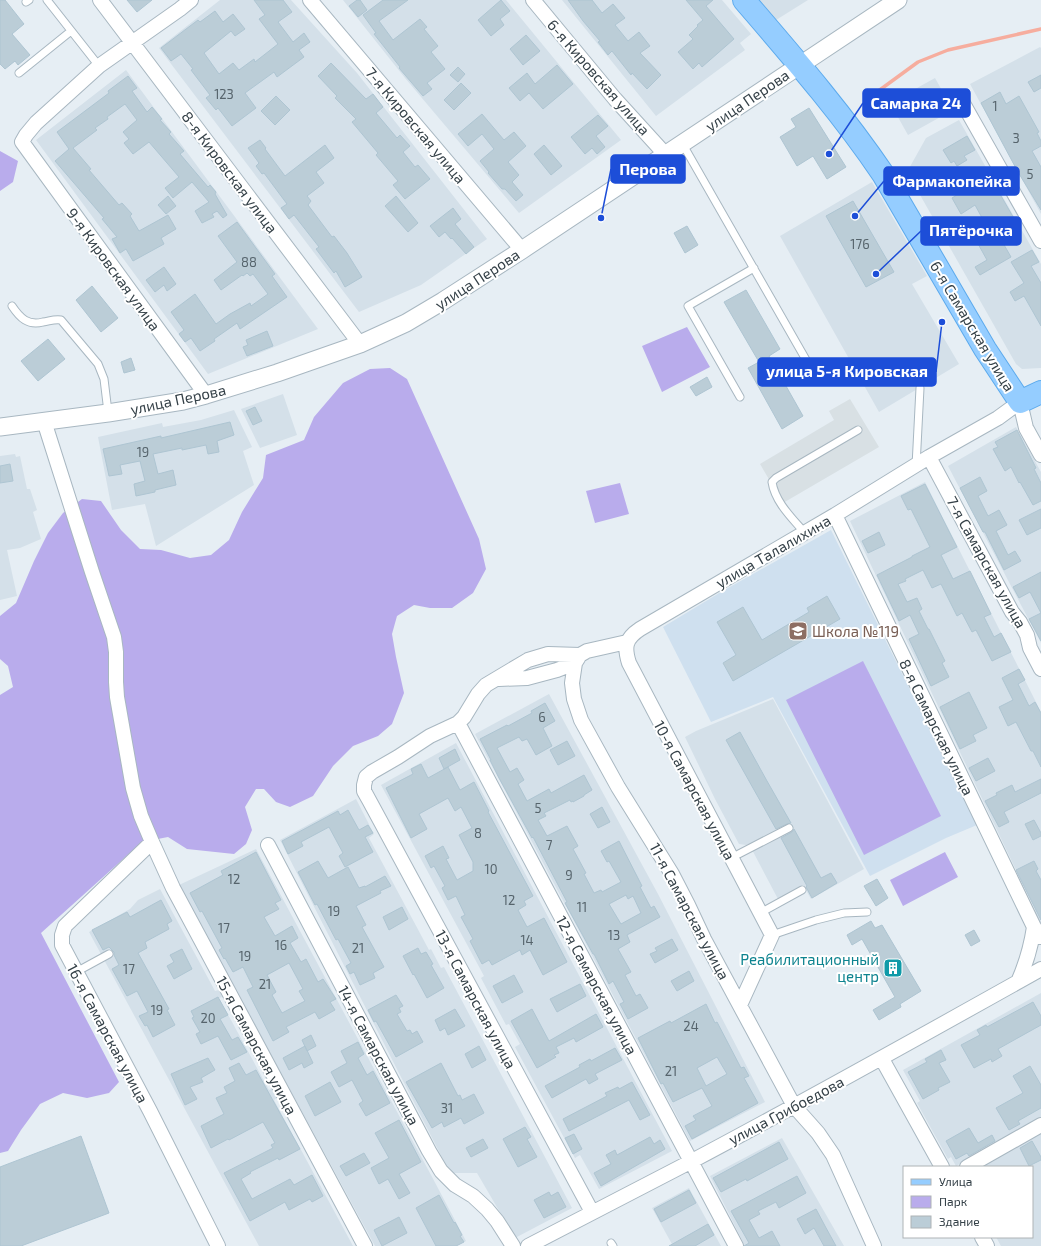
<svg xmlns="http://www.w3.org/2000/svg" width="1041" height="1246" viewBox="0 0 1041 1246" font-family="'Exo 2',sans-serif">
  <style>
    .residential { fill: #d4e0e9 }
    .industrial { fill: #d8e0e4 }
    .education { fill: #cfe0ef }
    .green { fill: #b9acec }
    .lines { fill: none; stroke-linecap: round; stroke-linejoin: round }
    .stream { stroke: #f6ad9e; stroke-width: 3.5 }
    .building { fill: #bbcdd7; stroke: #aec5d2; fill-rule: evenodd }
    .service-casing { stroke: #a8b7c1; stroke-width: 9 }
    .minor-casing { stroke: #a8b7c1; stroke-width: 16 }
    .tertiary-casing { stroke: #a8b7c1; stroke-width: 19 }
    .primary-casing { stroke: #5caaed; stroke-width: 24 }
    .service { stroke: #fff; stroke-width: 7 }
    .minor { stroke: #fff; stroke-width: 14 }
    .tertiary { stroke: #fff; stroke-width: 17 }
    .primary { stroke: #95cdff; stroke-width: 22 }
    .labels { text-anchor: middle; dominant-baseline: central; stroke-width: 4; stroke-linejoin: round; paint-order: stroke }
    .number-label { font-size: 13px; fill: #56646c }
    .street-label { font-size: 15px; fill: #354148; stroke: #fff }
    .education-label { font-size: 15px; fill: #785e54; stroke: #fff; text-anchor: start }
    .culture-label { font-size: 15px; fill: #0d838f; stroke: #fff; text-anchor: end }
    .leader { fill: none; stroke: #1d4ed8; stroke-width: 1.5 }
    .callout-dot { fill: #1d4ed8; stroke: #fff; stroke-width: 1.5 }
    .callout { fill: #1d4ed8; stroke: #1d4ed8; stroke-width: 1.5 }
    .callout-label { font-size: 16px; text-anchor: middle; font-weight: bold; fill: #fff }
  </style>
  <rect width="100%" height="100%" fill="#e6eef4"/>
  <path class="residential" d="M220,0H291L357,73L487,239L421,285L359,312L159,48Z
    M343,0H506L621,140L519,213L405,78Z
    M562,0H722L751,34L740,43L745,50L656,116Z
    M759,0H808L776,20Z
    M1040,47L1041,48V214L970,84Z
    M126,70L318,329L208,374L36,140Z
    M935,78L953,110L908,135L890,103Z
    M959,120L1041,264V368L1022,369L1016,364L907,172L926,138Z
    M872,182L927,276L912,284L959,364L879,412L780,236Z
    M283,394L297,435L260,448L241,409Z
    M234,410L252,447L243,451L254,485L156,546L145,504L112,510L98,437L162,423L163,427L201,420Z
    M1016,427L1041,472V643L948,466Z
    M15,454L16,457L20,456L27,489H30L37,510L33,512L41,539L20,548L7,550L17,596L0,600V456Z
    M925,482L1041,712V924L1040,922L1037,923L1032,912L1035,910L850,521Z
    M549,694L658,894L765,1102L690,1141L475,734Z
    M773,699L864,869L811,899L803,885L778,899L749,844L746,845L739,844L715,799L685,737L696,731Z
    M456,743L672,1151L599,1189L580,1155L575,1158L515,1047L520,1044L509,1024L506,1025L481,978L484,976L381,785Z
    M356,799L374,834L369,838L429,950L431,949L441,968L444,967L572,1208L515,1238L477,1173H450L280,840Z
    M256,849L431,1175L466,1241L457,1246H375L179,885Z
    M160,889L215,991L219,990L222,997L219,998L269,1090L273,1088L278,1097L274,1100L353,1246H259L89,932L130,909L138,900Z
    M1041,993V1119L956,1166L951,1157L948,1159L917,1103L920,1101L903,1070Z
    M1041,1131V1246H1001L996,1237H1032V1167H978Z
    M782,1138L844,1246H745L710,1176Z
    M689,1188L721,1246H673L652,1208Z"/>
  <path class="industrial" d="M850,399L879,447L783,503L760,464L834,420L829,411Z"/>
  <path class="education" d="M831,530L977,825L946,838L870,876L773,697L711,722L663,627L721,592Z"/>
  <path class="green" d="M0,151L18,161L13,182L0,191Z
    M687,327L710,367L662,392L642,346Z
    M390,368L407,379L479,539L486,569L473,593L452,608H430L414,605L397,616L392,634L396,657L404,693L392,724L378,736L353,746L333,766L313,796L290,807L276,802L264,789H256L245,807L252,830L246,844L234,854L187,849L168,837L142,842L41,933L119,1082L109,1093L87,1098L63,1093L40,1104L21,1130L8,1151L0,1153V695L13,687L8,666L0,659V616L16,603L34,561L48,533L63,513L82,499L101,501L121,530L140,549L161,550L190,558L211,555L229,540L242,512L263,478L266,455L304,440L314,417L343,383L370,369Z
    M620,483L629,514L595,523L586,491Z
    M863,661L941,816L864,855L786,700Z
    M945,852L958,877L903,906L890,880Z"/>
  <g class="lines">
    <path class="stream" d="M866,100L918,62L948,50L1041,29"/>
  </g>
  <path class="building" d="M0,0H5L24,24L12,34L30,55L18,65L15,61L5,69L0,64Z
    M127,0H152L137,12Z
    M254,0H283L292,12L278,22L293,42L304,33L310,42L299,50L304,57L277,77L274,72L245,93L256,108L232,126L218,108L216,110L206,98L210,95L191,70L193,69L181,54L171,61L161,48L198,20L200,22L215,11L223,22L233,14L245,29L235,36L231,31L204,53L219,74L233,63L239,70L254,59L255,62L278,44L259,19L265,15Z
    M357,0H360L367,10L358,17L349,6Z
    M383,0H408L379,21L393,40L420,19L427,27L424,29L438,46L431,52L445,69L427,83L432,89L423,96L399,68L400,67L374,34L376,33L363,15Z
    M501,0L510,11L500,19L504,25L491,36L478,20Z
    M568,0H592L602,13L613,4L625,18L615,25L628,41L639,32L650,46L640,53L661,75L647,89L632,73L631,75L612,51L608,55L598,42L600,41L583,21Z
    M686,0H713L706,6L734,39L702,67L699,63L693,69L678,52L693,39L689,35L698,26L697,25L703,20Z
    M526,35L540,51L523,65L510,49Z
    M331,63L366,99L373,94L383,107L376,113L397,138L400,135L410,146L403,152L415,167L418,165L430,179L405,199L393,185L398,181L376,155L378,153L352,122L356,119L335,98L337,96L318,76Z
    M557,65L573,84L543,109L529,93L520,101L509,88L527,73L535,84Z
    M458,67L465,74L458,82L450,75Z
    M1041,75V88L1034,92L1028,82Z
    M128,76L137,88L132,91L147,112L152,107L162,119L160,120L171,132L169,134L184,151L180,154L208,187L210,185L216,192L215,194L227,215L223,218L217,211L212,214L214,217L202,223L195,211L209,202L192,182L173,198L165,188L179,177L149,142L133,154L124,143L129,139L123,132L137,120L125,104L107,117L108,119L95,128L97,130L73,148L91,169L89,170L119,205L122,203L132,214L130,216L139,231L168,215L176,229L161,238L164,244L133,261L126,249L120,253L112,239L117,237L102,219L104,218L55,161L69,149L57,132L109,93L108,91Z
    M461,83L471,93L454,110L444,100Z
    M1000,92L1006,104L1019,96L1039,132L1037,133L1041,141V146L1032,151L1041,167V210L1018,172L981,103Z
    M276,96L290,110L275,125L261,111Z
    M809,108L846,167L827,179L813,156L797,166L780,137L796,127L791,119Z
    M482,114L504,140L514,132L526,146L508,162L519,175L512,182L523,195L516,201L505,189H502L488,173L489,172L480,161L494,149L482,134L468,146L458,134Z
    M598,115L608,126L596,136L605,147L597,154L592,148L585,154L571,137Z
    M967,136L975,150L964,156L967,160L957,166L954,161L951,163L943,150Z
    M260,140L266,148L265,149L285,176L325,145L334,158L316,172L324,183L307,196L311,201L308,205L332,237L334,236L347,253L362,277L345,287L336,271L334,273L316,249L319,247L294,215L289,219L281,208L287,204L264,173L262,174L256,166L259,163L248,148Z
    M544,145L562,166L551,175L534,154Z
    M985,168L1020,229L1010,235L1012,239L1003,243L1011,257L980,275L975,267L987,260L972,233L986,225L975,205L961,214L952,198L979,181L975,173Z
    M168,196L176,206L166,214L158,205Z
    M396,196L418,223L408,232L385,206Z
    M853,201L894,272L866,287L826,216Z
    M453,208L461,219L455,224L474,247L466,254L452,238L451,239L445,232L439,237L430,226Z
    M237,222L275,274L272,276L287,297L240,329L237,323L214,339L215,341L200,351L191,338L185,342L179,334L184,330L171,312L195,294L216,324L230,314L250,303L251,306L268,294L253,274L250,276L247,273L243,276L242,275L221,290L214,280L237,262L218,236Z
    M687,226L698,245L685,253L674,233Z
    M1032,250L1039,262L1031,266L1041,283V326L1024,296L1015,301L1010,292L1024,283L1011,262Z
    M164,267L176,284L167,291L164,285L155,292L146,280Z
    M92,286L118,318L101,332L76,300Z
    M746,290L780,349L769,356L803,416L782,429L748,368L759,362L724,302Z
    M267,331L273,346L247,356L243,347L248,345L246,340Z
    M48,339L65,359L38,381L21,361Z
    M131,358L135,370L124,373L121,362Z
    M707,377L712,387L696,396L690,387Z
    M255,407L262,421L253,425L246,411Z
    M230,422L234,435L217,441L219,452L208,454L206,445L182,450V448L153,454L158,474L173,470L176,485L155,490V492L136,496L134,484L145,481L140,461L120,465L122,474L109,476L103,449L161,436V438Z
    M1017,430L1036,468L1034,469L1041,483V501L1033,505L1020,482L1019,483L1011,467L1005,471L993,449L998,447L995,442Z
    M10,464L13,481L0,483V466Z
    M980,477L987,491L978,496L988,516L999,510L1007,525L996,531L1008,555L1015,551L1021,561L1004,570L985,532H983L960,488Z
    M925,484L957,547L941,555L953,579L970,571L991,614L984,617L994,637L1001,633L1011,652L992,661L976,630L972,632L962,613L957,616L941,584L932,588L923,570L905,579L906,581L898,584L907,602L917,598L922,609L919,611L928,629H929L945,661L942,663L949,677L931,686L909,639L919,634L910,615L899,621L877,575L912,557V556L930,547L911,509L908,510L901,496Z
    M1041,509V528L1027,535L1019,520Z
    M879,532L885,545L868,553L862,541Z
    M1041,572V641L1029,619L1041,613L1030,592L1019,598L1013,587Z
    M827,596L840,619L733,681L723,663L736,655L717,622L743,607L762,640L809,612L807,608Z
    M1019,669L1025,680L1018,684L1029,706L1035,702L1041,713V767L1033,751H1031L1016,722L1008,726L999,707L1013,700L1002,678Z
    M969,692L987,728L973,735L976,741L960,749L940,707Z
    M545,703L555,721L543,728L552,746L536,755L527,739L522,741L519,737L497,748L510,772L517,768L524,780L518,784L527,801L549,789L551,793L584,775L592,790L584,795V796L573,802V801L571,802L570,800L544,813L546,816L538,820L547,836L567,826L578,846L573,849L586,873L584,874L594,893L601,890L602,892L621,882L609,861L607,862L601,851L619,841L642,886L640,887L651,908L654,906L660,917L627,935L630,942L618,949L631,972L625,975L636,996L640,994L648,1008L628,1019L620,1004L624,1002L613,981L609,984L594,954H593L565,903L567,902L533,837L532,838L499,778L490,760H491L480,739L507,725L508,726L532,713L531,711ZM626,895L628,899L633,896L641,913L621,924L609,904Z
    M740,732L767,781L791,823L787,824L776,829L726,740Z
    M567,741L575,756L558,765L550,750Z
    M455,749L460,760L444,769L439,758Z
    M988,758L995,771L976,781L969,768Z
    M421,764L428,778L448,767L460,790L474,782L489,811L488,812L533,896L524,901L526,905L518,910L527,927L544,918L567,962L543,975L530,950L522,955L520,950L492,965L489,960L482,964L470,941L473,939L461,917L465,915L456,896L448,900L442,888L445,886L434,866L431,868L425,856L443,846L449,858L446,859L457,880L473,871V862L459,835L472,828L461,807L455,811L448,798L419,814L427,829L411,838L386,788L413,774L411,769Z
    M1041,779V793L1004,812L1009,822L999,827L985,801L997,795L996,793L1012,785L1015,792Z
    M602,807L610,822L598,828L590,814Z
    M348,810L359,830L368,825L373,833L365,837L373,852L345,867L339,856L343,853L329,827L301,842L303,846L288,854L282,841L338,811L340,815Z
    M1034,820L1041,833V836L1033,840L1025,824Z
    M794,829L821,878L831,873L837,883L812,898L806,887L807,886L781,838L792,832Z
    M256,852L281,900L275,903L279,909L264,917L275,936L292,926L298,938L290,943L301,962L306,959L318,982L323,979L336,999L330,1002L335,1010L319,1019L315,1012L286,1027L289,1032L273,1041L247,990L253,987L243,967L233,972L225,958L224,959L219,950L222,948L202,911L200,912L190,893L223,875L221,871ZM289,963L303,989L299,991L305,1001L282,1013L272,995L276,992L267,975Z
    M318,861L328,878L348,867L359,888L365,886V887L385,876L391,886L380,891L381,893L356,906L366,925L362,927L384,967L373,973L375,978L360,985L354,972L350,974L346,966L351,963L338,939L336,940L317,904L315,905L298,872Z
    M1034,861L1038,869L1036,871L1041,880V920L1016,870Z
    M877,879L888,898L876,906L864,886Z
    M161,900L172,921L167,924L169,929L145,942L147,948L138,953L169,1009L167,1010L175,1025L153,1037L147,1025L145,1026L139,1016L148,1012L137,991L127,996L112,969L119,965L114,955V952L109,947L103,950L92,930L127,912L130,917Z
    M402,907L408,919L389,930L383,917Z
    M871,921L875,928L882,925L921,991L900,1004L901,1007L879,1020L873,1010L895,997L862,939L852,945L847,935Z
    M974,930L980,941L971,946L965,935Z
    M672,939L678,950L655,963L650,954L657,951L655,948Z
    M418,948L421,954L426,952L433,964L431,965L444,988L427,998L414,974L413,975L403,956Z
    M182,949L192,969L174,979L167,966L174,962L170,955Z
    M689,971L694,981L677,991L671,981Z
    M514,975L523,992L502,1003L493,986Z
    M580,984L586,996L557,1012L550,999Z
    M396,995L403,1006L399,1008L401,1012L397,1014L407,1031L410,1030L412,1034L417,1031L423,1042L396,1057L376,1021L374,1022L368,1010Z
    M218,997L228,1015L220,1019L232,1040L238,1037L247,1052L231,1060L218,1036L201,1044L196,1034L200,1032L192,1018L194,1017L191,1011Z
    M1033,1002L1041,1016V1025L998,1049L1002,1056L992,1062L991,1059L974,1068L961,1045L980,1035L977,1030L986,1025L987,1027Z
    M706,1004L715,1023L717,1022L741,1068L744,1067L749,1076L744,1078L758,1103L692,1139L685,1126L696,1120L693,1116L712,1106L702,1088L673,1102L663,1083L661,1084L638,1038L670,1021L671,1023ZM717,1057L727,1074L706,1086L697,1068Z
    M455,1009L465,1026L448,1035L445,1028L440,1031L435,1020Z
    M532,1009L549,1041L596,1014L603,1027L576,1042L574,1038L556,1047L559,1053L554,1055L556,1057L537,1068L511,1021Z
    M311,1035L316,1046L307,1051L302,1040Z
    M358,1042L364,1054L358,1058L367,1075L373,1071L390,1103L366,1116L359,1104L363,1101L352,1080L339,1087L331,1072L347,1063L341,1051Z
    M305,1046L313,1063L304,1068L302,1063L289,1070L283,1058Z
    M479,1046L486,1060L472,1068L465,1054Z
    M615,1048L622,1060L595,1074L598,1079L589,1084L586,1079L552,1098L545,1086L580,1067L579,1065L590,1059L591,1061Z
    M941,1050L946,1060L939,1063L950,1082L938,1088L939,1090L923,1099L908,1072L927,1062L925,1059Z
    M208,1058L215,1070L201,1078L203,1082L190,1087L197,1099L185,1105L171,1074Z
    M239,1063L246,1075L256,1070L300,1149L279,1160L278,1158L250,1172L251,1173L241,1179L252,1199L290,1179L294,1185L312,1175L323,1196L312,1202L310,1199L289,1210L285,1202L250,1221L224,1173L273,1148L271,1145L275,1143L263,1122L229,1140L228,1139L211,1148L201,1126L224,1114L216,1098L227,1093L224,1087L235,1081L229,1068Z
    M441,1063L458,1096L460,1095L462,1100L474,1094L484,1113L464,1124L461,1118L444,1127L442,1122L432,1128L406,1082Z
    M1030,1066L1041,1085V1108L1018,1121L1020,1124L1009,1130L996,1108L1023,1093L1013,1076Z
    M330,1082L341,1102L315,1116L305,1096Z
    M632,1082L650,1115L640,1120L629,1100L569,1131L563,1119L607,1096L605,1093L618,1087L619,1089Z
    M399,1120L421,1162L399,1174L410,1193L399,1199L388,1179L379,1184L371,1168L389,1158L375,1133Z
    M525,1127L531,1137L527,1139L537,1157L518,1167L503,1139Z
    M969,1128L978,1143L992,1135L995,1141L969,1156L967,1153L956,1159L946,1141Z
    M574,1134L582,1149L573,1154L565,1138Z
    M81,1136L109,1213L21,1246H0V1167Z
    M650,1137L654,1144L660,1140L665,1149L601,1186L594,1173L611,1164L606,1155L615,1150L617,1155Z
    M483,1139L488,1148L471,1157L466,1148Z
    M1032,1141L1041,1157V1160L1029,1166L1020,1148Z
    M779,1142L788,1159L747,1181L746,1179L721,1192L713,1178Z
    M364,1153L370,1163L346,1176L340,1166Z
    M797,1176L806,1193L779,1208L776,1202L758,1211L760,1214L749,1220L759,1238L772,1231L780,1246H744L749,1243L731,1211Z
    M689,1190L696,1203L661,1222L654,1209Z
    M549,1192L551,1196L558,1192L566,1207L544,1218L534,1200Z
    M439,1195L454,1223L455,1222L462,1235L460,1236L464,1242L456,1246H436L416,1208Z
    M816,1209L825,1226L836,1246H824L814,1228L805,1234L797,1219Z
    M399,1217L407,1233L382,1246L374,1230Z
    M708,1224L714,1235L695,1246H669Z"/>
  <g class="lines">
    <defs>
      <path id="service" d="M47,0L99,66
        M26,2L29,0
        M19,73L71,31
        M682,143L809,365
        M12,306C20,318 28,326 43,322C50,321 54,319 61,320L98,364L104,379L108,412
        M740,397L688,306L754,268
        M916,466L920,388
        M804,532C792,518 775,502 772,482L776,478L858,430
        M731,858L789,828
        M760,913L802,890
        M772,935L816,920L844,913L867,912
        M76,972L109,954
        M611,1243L613,1246"/>
      <path id="minor" d="M100,0L360,344
        M191,0L180,9L99,66L36,123L26,135L22,142L206,395
        M310,0L522,250
        M533,0L615,99L665,154
        M960,98L1041,241
        M44,421L92,572L114,637L116,652V682L117,697L133,788L141,816L152,842L173,888L365,1246
        M929,457L1012,612L1020,622L1027,635L1030,648L1041,669
        M835,515L1034,927L1041,937
        M580,655L575,663L572,683L574,699L581,720L618,787L672,874L688,905L704,939L794,1106L818,1133L833,1155L874,1246
        M499,679L527,678L557,670L575,663
        M458,723L736,1246
        M152,842L65,926L62,935V945L150,1111L218,1246
        M268,845L429,1151L441,1171L455,1185L473,1196L487,1209L497,1221L513,1246
        M1018,982C1026,964 1031,947 1034,927
        M740,1005L772,935L629,663C624,647 625,639 640,629L835,515L929,457L998,418L1020,402L1026,428L1041,455
        M882,1059L942,1167
        M967,1167L1041,1125
        M592,1212L369,800L364,791V785L366,777L372,772L398,757L430,736L458,723L464,717L478,694L486,685L528,660L548,654L580,655L587,651L627,642
        M982,1237L987,1246
        M528,1246C583,1217 637,1190 692,1161C809,1099 925,1034 1041,969"/>
      <path id="tertiary" d="M0,427L108,413L183,401L206,395L277,373L360,344L406,323L443,301L522,250L898,0"/>
      <path id="primary" d="M744,0C792,56 841,112 883,174L985,349L1020,402L1041,392"/>
    </defs>
    <use href="#service" class="service-casing"/>
    <use href="#minor" class="minor-casing"/>
    <use href="#tertiary" class="tertiary-casing"/>
    <use href="#primary" class="primary-casing"/>
    <use href="#service" class="service"/>
    <use href="#minor" class="minor"/>
    <use href="#tertiary" class="tertiary"/>
    <use href="#primary" class="primary"/>
  </g>
  <defs>
    <symbol id="school-square" viewBox="-11 -11 22 22"><rect x="-9" y="-9" width="18" height="18" rx="4" fill="#8d6e63" stroke="#fff"/><path d="M0-5L7-2L0 1L-7-2ZM-4 1L0 2.5L4 1V4Q0 6-4 4Z" fill="#fff"/></symbol>
    <symbol id="building-square" viewBox="-11 -11 22 22"><rect x="-9" y="-9" width="18" height="18" rx="4" fill="#0f9aa8" stroke="#fff"/><path d="M-4-6H4V6H1V3H-1V6H-4ZM-2.5-4.3h1.7v1.8h-1.7ZM.8-4.3h1.7v1.8H.8ZM-2.5-1h1.7V.8h-1.7ZM.8-1h1.7V.8H.8Z" fill="#fff"/></symbol>
  </defs>
  <g fill-rule="evenodd">
    <use href="#school-square" x="787" y="620" width="22" height="22"/>
    <use href="#building-square" x="882" y="957" width="22" height="22"/>
  </g>
  <g class="labels">
    <g class="number-label">
      <text x="224" y="94">123</text>
      <text x="995" y="106">1</text>
      <text x="1016" y="138">3</text>
      <text x="1030" y="174">5</text>
      <text x="860" y="244">176</text>
      <text x="249" y="262">88</text>
      <text x="143" y="452">19</text>
      <text x="542" y="717">6</text>
      <text x="538" y="808">5</text>
      <text x="478" y="833">8</text>
      <text x="549" y="845">7</text>
      <text x="491" y="869">10</text>
      <text x="569" y="875">9</text>
      <text x="234" y="879">12</text>
      <text x="509" y="900">12</text>
      <text x="582" y="907">11</text>
      <text x="334" y="911">19</text>
      <text x="224" y="928">17</text>
      <text x="614" y="935">13</text>
      <text x="527" y="940">14</text>
      <text x="281" y="945">16</text>
      <text x="358" y="948">21</text>
      <text x="245" y="956">19</text>
      <text x="129" y="969">17</text>
      <text x="265" y="984">21</text>
      <text x="157" y="1010">19</text>
      <text x="208" y="1018">20</text>
      <text x="691" y="1026">24</text>
      <text x="671" y="1071">21</text>
      <text x="447" y="1108">31</text>
    </g>
    <g class="street-label">
      <text transform="translate(599 77) rotate(49)">6-я Кировская улица</text>
      <text transform="translate(747 100) rotate(-34)">улица Перова</text>
      <text transform="translate(416 125) rotate(50)">7-я Кировская улица</text>
      <text transform="translate(230 172) rotate(53)">8-я Кировская улица</text>
      <text transform="translate(114 269) rotate(54)">9-я Кировская улица</text>
      <text transform="translate(477 279) rotate(-33)">улица Перова</text>
      <text transform="translate(973 326) rotate(59)">6-я Самарская улица</text>
      <text transform="translate(178 399) rotate(-12)">улица Перова</text>
      <text transform="translate(773 551) rotate(-30)">улица Талалихина</text>
      <text transform="translate(987 562) rotate(61)">7-я Самарская улица</text>
      <text transform="translate(937 727) rotate(64)">8-я Самарская улица</text>
      <text transform="translate(695 790) rotate(62)">10-я Самарская улица</text>
      <text transform="translate(690 911) rotate(62)">11-я Самарская улица</text>
      <text transform="translate(597 985) rotate(62)">12-я Самарская улица</text>
      <text transform="translate(476 999) rotate(62)">13-я Самарская улица</text>
      <text transform="translate(108 1033) rotate(62)">16-я Самарская улица</text>
      <text transform="translate(257 1045) rotate(62)">15-я Самарская улица</text>
      <text transform="translate(379 1055) rotate(62)">14-я Самарская улица</text>
      <text transform="translate(786 1110) rotate(-28)">улица Грибоедова</text>
    </g>
    <g class="education-label">
      <text x="812" y="631">Школа №119</text>
    </g>
    <g class="culture-label">
      <text x="879" y="959">Реабилитационный<tspan x="879" dy="17">центр</tspan></text>
    </g>
  </g>
  <path class="leader" d="M829 154L863 103M601 218L611 169M855 216L884 181M876 274L921 231M942 322L936 372"/>
  <g class="callout-dot">
    <circle cx="829" cy="154" r="4"/>
    <circle cx="601" cy="218" r="4"/>
    <circle cx="855" cy="216" r="4"/>
    <circle cx="876" cy="274" r="4"/>
    <circle cx="942" cy="322" r="4"/>
  </g>
  <g class="callout">
    <rect x="863" y="89" width="107" height="28" rx="4"/>
    <rect x="611" y="155" width="74" height="28" rx="4"/>
    <rect x="884" y="167" width="135" height="28" rx="4"/>
    <rect x="921" y="217" width="100" height="28" rx="4"/>
    <rect x="758" y="358" width="178" height="28" rx="4"/>
  </g>
  <g class="callout-label">
    <text x="916" y="109">Самарка 24</text>
    <text x="648" y="175">Перова</text>
    <text x="952" y="187">Фармакопейка</text>
    <text x="971" y="236">Пятёрочка</text>
    <text x="847" y="377">улица 5-я Кировская</text>
  </g>
  <rect x="903" y="1166" width="130" height="72" fill="#ffffff" stroke="#aeb3b6"/>
  <rect x="911" y="1179" width="20" height="6" fill="#95cdff" stroke="#aeb3b6"/>
  <text x="939" y="1186" font-size="12" fill="#354148">Улица</text>
  <rect x="911" y="1196" width="20" height="12" fill="#b9acec" stroke="#aeb3b6"/>
  <text x="939" y="1206" font-size="12" fill="#354148">Парк</text>
  <rect x="911" y="1216" width="20" height="12" fill="#bbcdd7" stroke="#aeb3b6"/>
  <text x="939" y="1226" font-size="12" fill="#354148">Здание</text>
</svg>
